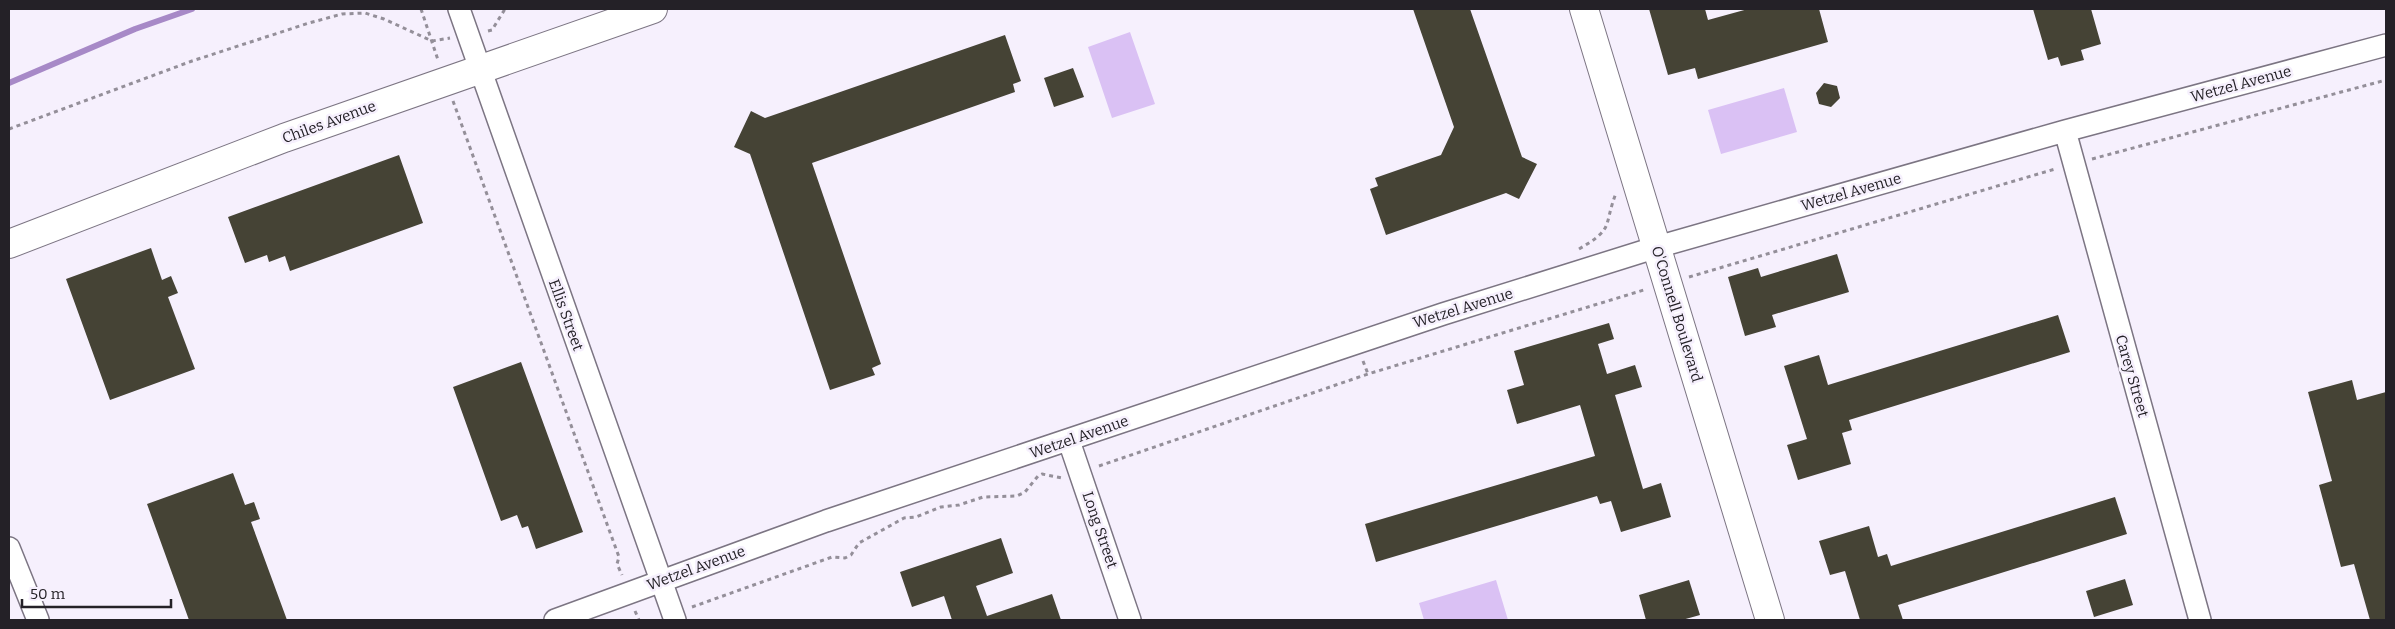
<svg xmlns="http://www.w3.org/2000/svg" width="2395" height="629" viewBox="0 0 2395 629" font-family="Bitter,serif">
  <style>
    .green { fill: #dac1f4 }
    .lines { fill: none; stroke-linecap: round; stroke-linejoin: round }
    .stream { stroke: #a789c7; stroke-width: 6 }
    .building { fill: #454335 }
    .street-casing { stroke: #7c7583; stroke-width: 24 }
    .secondary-casing { stroke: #7c7583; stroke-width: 30 }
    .path { stroke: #948f99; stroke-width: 3; stroke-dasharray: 4 4; stroke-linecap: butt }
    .street { stroke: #fff; stroke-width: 21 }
    .secondary { stroke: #fff; stroke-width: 28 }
    .labels { text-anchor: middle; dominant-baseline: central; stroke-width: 5; stroke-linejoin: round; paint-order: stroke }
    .street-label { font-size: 15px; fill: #242127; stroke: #f6f0fd }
  </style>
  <rect width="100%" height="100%" fill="#f6f0fd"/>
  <path class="green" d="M1130,32L1155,104L1112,118L1088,47Z
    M1784,88L1797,132L1721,154L1708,110Z
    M1496,580L1508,620H1424L1419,603Z"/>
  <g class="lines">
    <path class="stream" d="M9,83L135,29L192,9"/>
  </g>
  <path class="building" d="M1413,9H1470L1522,157L1537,164L1519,199L1506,193L1386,235L1370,189L1378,186L1375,178L1441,155L1454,127Z
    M1649,9H1705L1708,20L1748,9H1819L1828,42L1698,79L1695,68L1668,75Z
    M2033,9H2091L2101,44L2081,50L2084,60L2061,66L2058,57L2048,60Z
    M1005,35L1021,81L1013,84L1015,92L812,163L881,364L872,368L875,375L830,390L750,154L734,147L751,111L765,118Z
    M1073,68L1084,97L1054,107L1044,78Z
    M1824,83L1837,86L1840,98L1831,107L1819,104L1816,93Z
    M399,155L423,223L290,271L285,256L269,262L267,255L245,263L228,217Z
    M151,248L162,280L171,276L178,293L168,297L195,369L110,400L66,279Z
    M1837,254L1849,292L1772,315L1776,327L1745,336L1728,277L1758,268L1761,277Z
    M2058,315L2070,352L1849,420L1852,430L1842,433L1851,464L1798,480L1787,445L1807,439L1784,366L1819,355L1828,385Z
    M1609,323L1614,339L1598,344L1607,374L1635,365L1642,387L1615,395L1643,489L1661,483L1671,517L1621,532L1611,501L1600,504L1597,496L1376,562L1365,524L1595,456L1580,405L1517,424L1507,390L1524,385L1514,351Z
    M521,362L583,532L536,549L528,526L522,528L517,515L501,521L453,387Z
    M2352,380L2357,400L2386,392V620H2370L2354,564L2341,567L2319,485L2332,481L2308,392Z
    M233,473L245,505L254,502L260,519L251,522L287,620H189L147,504Z
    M2115,497L2127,534L1898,605L1903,620H1860L1845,571L1830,575L1819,541L1869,526L1878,557L1887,554L1891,566Z
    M1001,538L1013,573L976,586L987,616L1052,594L1061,620H952L944,596L912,607L900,572Z
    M2125,579L2133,605L2094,617L2086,591Z
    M1689,580L1700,615L1682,620H1646L1639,595Z"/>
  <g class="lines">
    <defs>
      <path id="street" d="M459,9L675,620
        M2065,131L2200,620
        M1069,441L1130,620
        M9,548L38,620
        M555,620L826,521L1443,314L1657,247L2065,131L2386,45"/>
      <path id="secondary" d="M1584,9L1770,620
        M9,244L284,138L653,9"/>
    </defs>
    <use href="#street" class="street-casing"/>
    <use href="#secondary" class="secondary-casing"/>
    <path class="path" d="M421,9L438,60
      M488,31L492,30L505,9
      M453,101L619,557L617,564L622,575
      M9,129L192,61L309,23L342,14L365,13L384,19L432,41L450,38
      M2092,159L2386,80
      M1579,249C1615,228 1603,227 1616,193
      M1689,277L2055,169
      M1363,361L1368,374
      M1099,466L1368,374L1647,289
      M692,607L832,557L845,558L851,555L859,543L904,518L916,517L941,507L959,505L983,497L1017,496L1025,492L1038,476L1042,474L1062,478
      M635,611L639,620"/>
    <use href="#street" class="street"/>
    <use href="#secondary" class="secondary"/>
  </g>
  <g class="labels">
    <g class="street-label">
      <text transform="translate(2241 84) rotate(-15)">Wetzel Avenue</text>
      <text transform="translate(329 122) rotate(-20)">Chiles Avenue</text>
      <text transform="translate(1851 192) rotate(-16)">Wetzel Avenue</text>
      <text transform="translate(1463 308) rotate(-17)">Wetzel Avenue</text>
      <text transform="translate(1677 314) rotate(73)">O'Connell Boulevard</text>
      <text transform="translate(566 315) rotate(70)">Ellis Street</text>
      <text transform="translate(2132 376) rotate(74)">Carey Street</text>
      <text transform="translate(1079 437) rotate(-19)">Wetzel Avenue</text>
      <text transform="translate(1100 530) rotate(71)">Long Street</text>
      <text transform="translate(696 568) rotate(-20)">Wetzel Avenue</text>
    </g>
  </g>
  <rect width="2395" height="629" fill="none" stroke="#242127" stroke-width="20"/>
  <path d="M22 599v8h149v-8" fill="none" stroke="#242127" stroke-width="2.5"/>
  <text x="30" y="599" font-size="15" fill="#242127" stroke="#f6f0fd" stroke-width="4" paint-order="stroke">50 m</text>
</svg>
